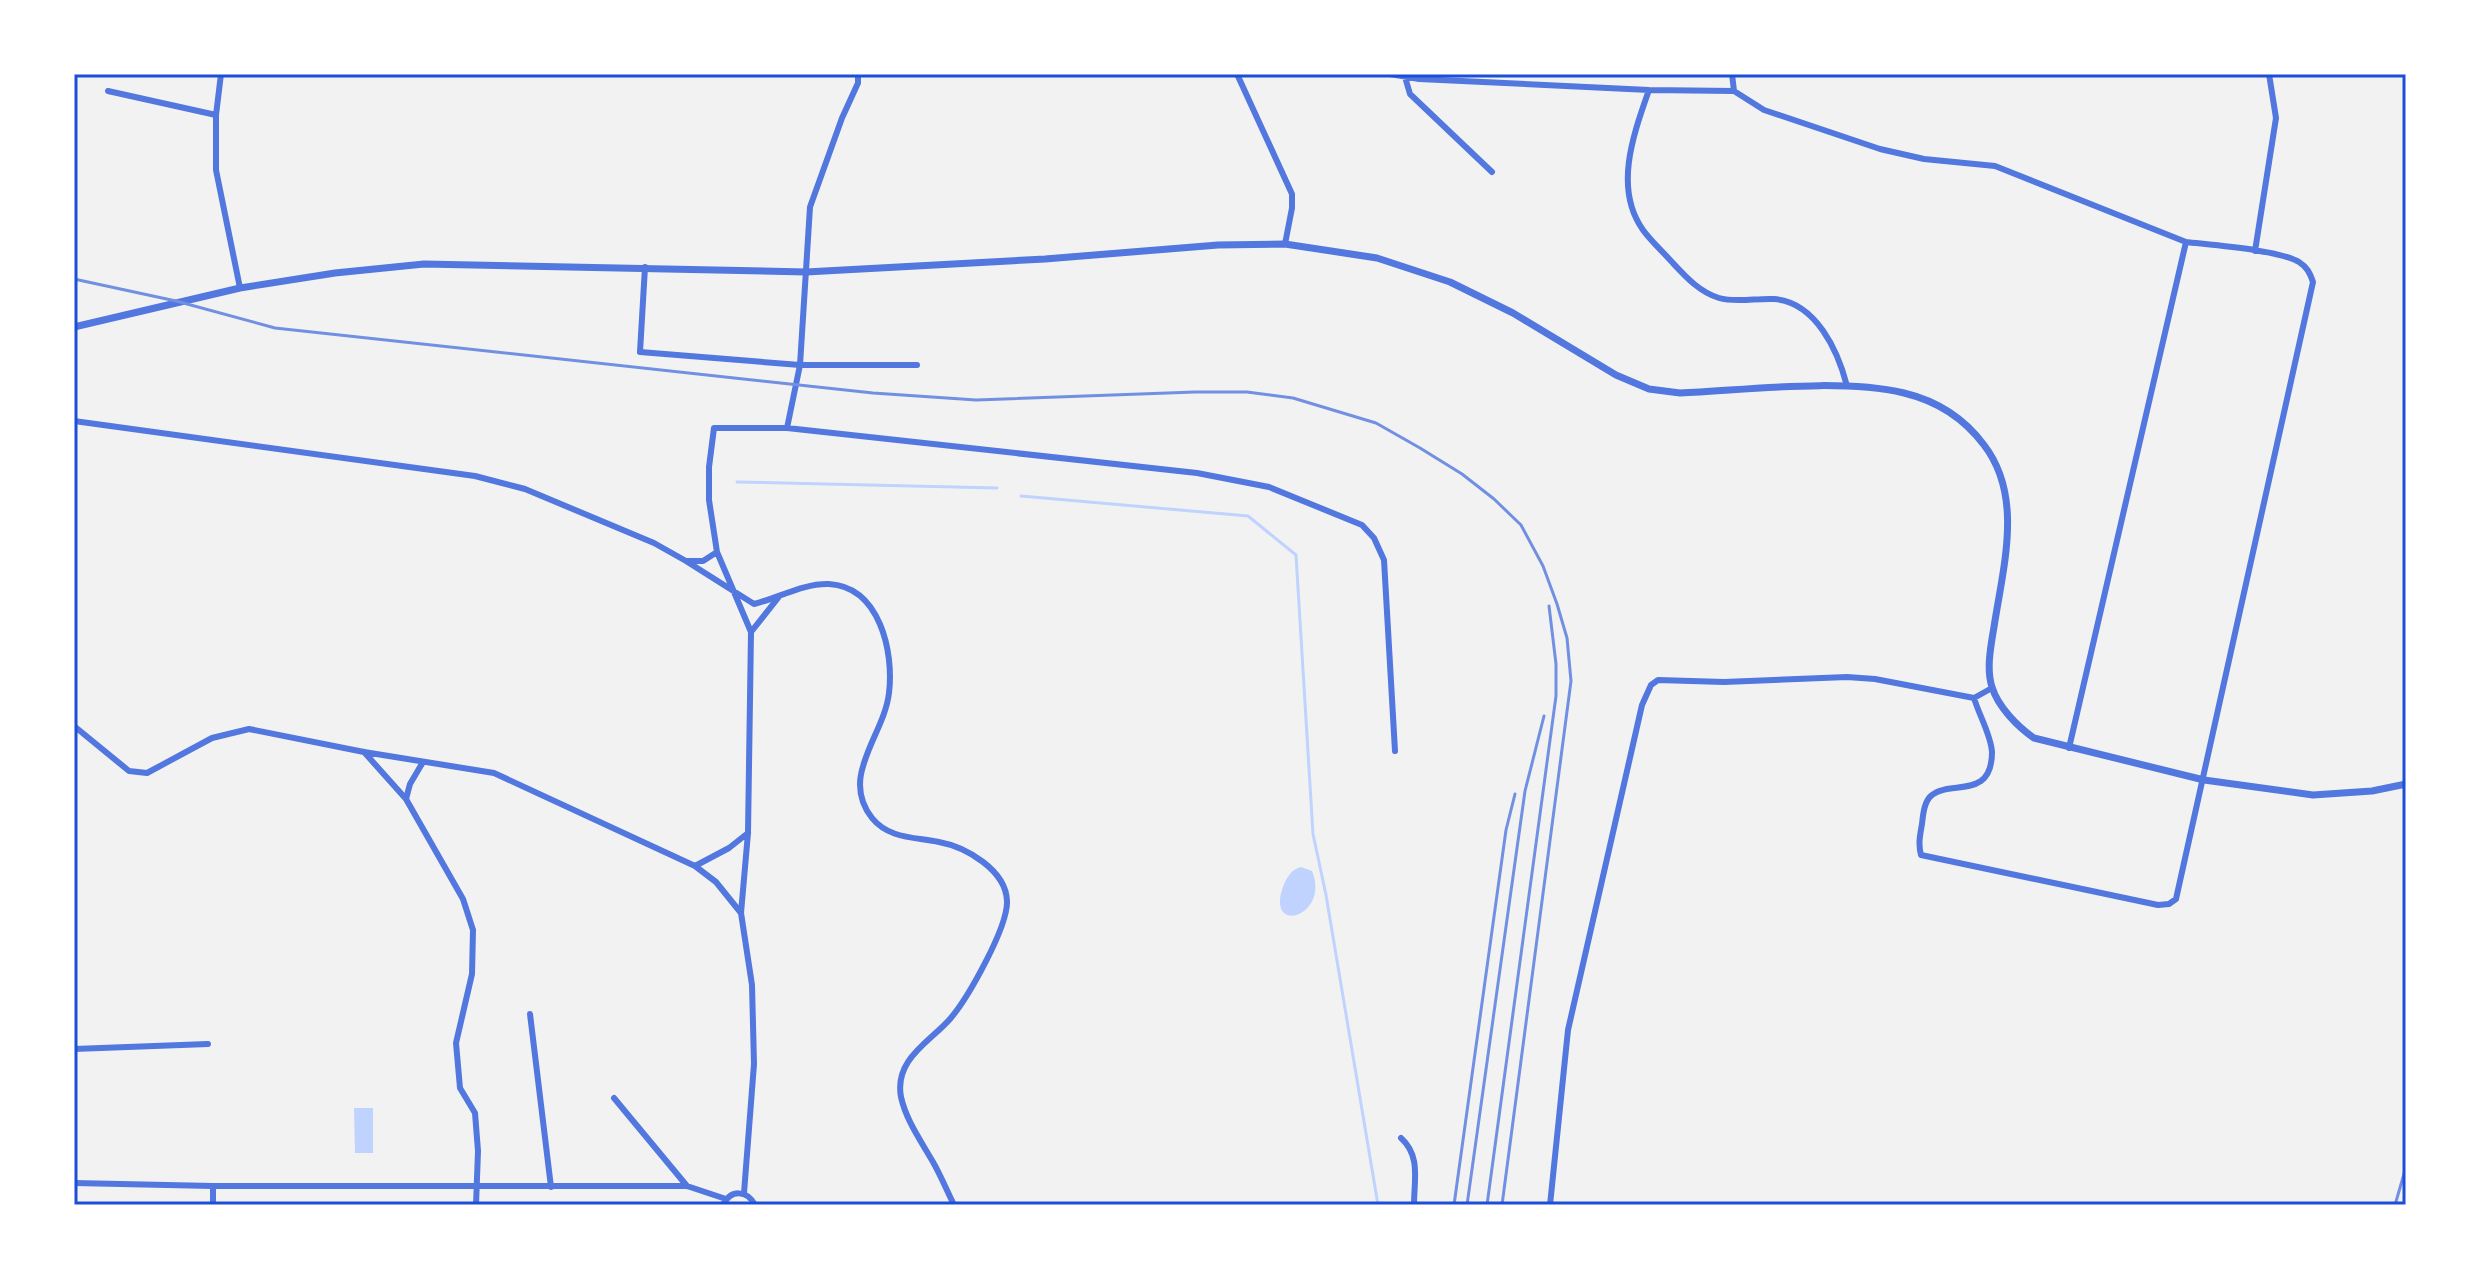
<svg xmlns="http://www.w3.org/2000/svg" width="2480" height="1279" viewBox="0 0 2480 1279" font-family="'Asap Condensed',sans-serif">
  <style>
    .water { fill: #bfd3fe }
    .lines { fill: none; stroke-linecap: round; stroke-linejoin: round }
    .stream { stroke: #bfd3fe; stroke-width: 3 }
    .minor { stroke: #5277de; stroke-width: 6 }
    .tertiary { stroke: #5277de; stroke-width: 7 }
    .rail { stroke: #7290e2; stroke-width: 3 }
    .neatline { fill: none; stroke: #1d4ed8; stroke-width: 3 }
  </style>
  <rect width="100%" height="100%" fill="#f2f2f2"/>
  <path class="water" d="M1301,867L1312,871C1331,917 1263,937 1284,884C1288,876 1292,869 1301,867Z
    M354,1108H373V1153H355Z"/>
  <g class="lines">
    <path class="stream" d="M737,482L997,488
      M1021,496L1248,516L1296,555L1313,834L1326,895L1378,1205"/>
    <path class="minor" d="M1237,74L1292,194V208L1285,244
      M1390,74L1419,79L1649,90L1734,91L1764,110L1880,149L1924,159L1995,166L2186,242
      M1732,74L1734,91
      M1405,77L1410,94L1492,172
      M1649,90C1634,133 1613,188 1643,230C1651,241 1662,251 1671,261C1685,276 1699,292 1719,298C1736,303 1756,298 1774,299C1816,302 1838,351 1847,386
      M108,91L216,115V170L240,288
      M216,115L221,74
      M2255,251L2276,118L2269,74
      M645,267L640,352L800,365H917
      M74,421L475,476L525,489L654,543L686,561H703L717,552
      M787,428L1197,473L1269,487L1362,525L1374,538L1384,560L1395,751
      M686,561L754,604C778,598 804,583 829,584C880,587 894,652 889,693C884,736 839,776 872,818C889,839 915,837 939,842C966,847 1006,870 1007,901C1008,927 968,998 950,1019C930,1042 894,1059 901,1097C906,1120 921,1141 933,1162C941,1176 947,1191 954,1205
      M751,632L778,598
      M1974,698C1979,715 1991,735 1992,752C1992,800 1951,780 1932,795C1924,801 1923,815 1922,824C1920,835 1918,844 1921,855L2158,905L2169,904L2176,899L2313,282C2310,273 2307,267 2299,262C2279,250 2212,245 2186,242L2069,748
      M74,726L129,771L147,773L212,738L249,729L364,752L494,773L695,866L716,882L741,913
      M364,752L406,799L463,899L473,930L472,974L456,1043L460,1088L475,1113L478,1151L476,1205
      M406,799L410,784L423,762
      M695,866L729,848L748,833
      M530,1014L551,1187
      M74,1049L208,1044
      M614,1098L687,1186
      M1401,1138C1421,1156 1414,1180 1414,1205
      M74,1183L213,1186H687L726,1199
      M213,1186V1205
      M744,1193L754,1064L752,985L741,913L748,833L751,632L717,552L709,500V467L714,428H787L800,365L810,207L842,118L858,83V74
      M723,1205C731,1189 747,1190 755,1205
      M1550,1205L1568,1030L1642,705L1651,685L1658,680L1724,682L1847,677L1875,679L1974,698L1992,688"/>
    <path class="tertiary" d="M74,327L240,288L335,273L424,264L806,272L1045,259L1218,245L1285,244L1377,258L1450,282L1513,313L1616,375L1649,389L1680,393C1748,390 1839,378 1904,393C1937,401 1964,418 1984,445C2024,497 2003,567 1994,627C1991,645 1986,669 1992,687C1998,707 2018,727 2034,738L2204,780L2313,795L2372,791L2406,784"/>
    <path class="rail" d="M74,279L176,301L275,328L873,393L976,400L1195,392H1247L1293,398L1376,423L1420,448L1462,474L1494,499L1521,525L1543,566L1557,604L1567,638L1571,681L1502,1205
      M1454,1205L1506,830L1515,794
      M1467,1205L1525,791L1544,716
      M1487,1205L1556,696V664L1549,606
      M2395,1205L2406,1167"/>
  </g>
  <rect width="2480" height="1279" fill="none" stroke="#ffffff" stroke-width="152"/>
  <rect x="76" y="76" width="2328" height="1127" class="neatline"/>
</svg>
